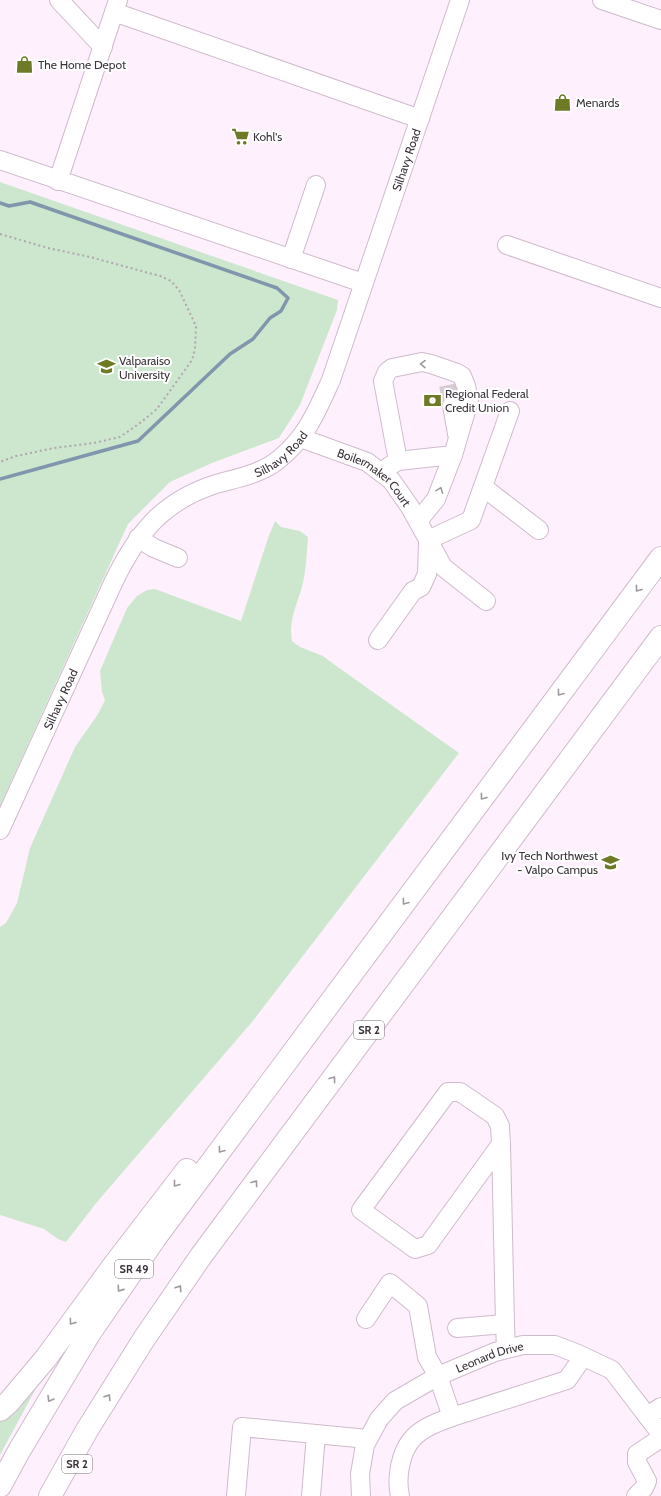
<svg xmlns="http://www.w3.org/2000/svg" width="661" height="1496" viewBox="0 0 661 1496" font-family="Cabin,sans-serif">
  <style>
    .green { fill: #cde7cf }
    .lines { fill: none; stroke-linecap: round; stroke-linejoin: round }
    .stream { stroke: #8096ad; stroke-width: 3.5 }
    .minor-tunnel { stroke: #d7cbd6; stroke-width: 18; stroke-dasharray: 18 9; stroke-linecap: butt }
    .minor-casing { stroke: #cfbacc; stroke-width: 20 }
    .highway-casing { stroke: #cfbacc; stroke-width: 24 }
    .path { stroke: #b0a5af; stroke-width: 2; stroke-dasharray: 2 3; stroke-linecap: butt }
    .minor { stroke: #fff; stroke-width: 18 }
    .highway { stroke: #fff; stroke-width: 22 }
    .oneway { stroke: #9d999c }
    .labels { text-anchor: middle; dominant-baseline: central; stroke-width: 4; stroke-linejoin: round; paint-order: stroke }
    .shield { fill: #fff; stroke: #767075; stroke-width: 1 }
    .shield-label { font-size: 11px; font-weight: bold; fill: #3b333a }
    .poi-label { font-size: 12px; fill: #3b333a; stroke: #fff; text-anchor: start }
    .street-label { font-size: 12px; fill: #3b333a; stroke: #fff }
  </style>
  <rect width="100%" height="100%" fill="#fef1fd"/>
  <path class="green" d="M0,182L338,300L337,310L300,405L279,438L212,463L170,482L128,524L0,806Z
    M275,521L281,527L300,531L308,537C307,552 306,569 303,583C298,603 288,620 292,641L300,647L323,656L335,665L459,753L252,1022L97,1202L66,1242L58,1239L44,1229L0,1215V927L6,923L17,903L30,848L75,747L98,714L105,700L102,692L100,671L127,608L137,596L147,590L155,589L241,621L268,538Z
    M47,1368L0,1455V1420Z"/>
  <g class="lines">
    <path class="stream" d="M0,203L9,206L30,202L277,288L288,298L281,311L270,318L253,339L230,354L138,441L0,479"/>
    <path class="minor-tunnel" d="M448,385L452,405"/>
    <defs>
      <g id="minor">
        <path d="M59,0L103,47"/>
        <path d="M602,0L661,20"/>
        <path d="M114,12L420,119"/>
        <path d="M0,160L363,283"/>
        <path d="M58,181L118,0"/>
        <path d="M507,245L661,298"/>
        <path d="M291,259L316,185"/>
        <path d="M452,405L457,434"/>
        <path id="s1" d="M301,438L367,462L391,480L410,507L443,567L486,601"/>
        <path d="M398,461L383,381L387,372L392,368L422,362L431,364L457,373L462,376L466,386L469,401L453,455L436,499L418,521"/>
        <path d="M388,467L398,461L453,455"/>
        <path d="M483,487L539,530"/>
        <path d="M138,538L154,548L178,558"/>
        <path d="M428,540L471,520L510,411"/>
        <path d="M378,640L413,591L421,587L427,574L428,541"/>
        <path id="s2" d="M0,830L114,581C138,532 163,501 216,484C237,478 261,474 278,460C306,438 317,411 331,380L460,0"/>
        <path d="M501,1144L428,1245L415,1249L361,1210L448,1092H460L495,1116L500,1126L501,1144L505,1324L506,1349"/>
        <path d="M366,1319L390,1283L418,1306L427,1357L438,1376L452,1417L567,1380L583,1357"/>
        <path d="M457,1328L505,1324"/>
        <path d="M647,1416L661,1407"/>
        <path d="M236,1496L242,1427L368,1439"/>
        <path d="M311,1496L316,1434"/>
        <path id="s3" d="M361,1496L360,1474L365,1445L379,1419L395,1401L438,1376L495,1352L523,1345H555L578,1354L612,1370L661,1434"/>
        <path d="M400,1496C396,1478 400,1451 414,1437C424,1427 438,1422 452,1417"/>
        <path d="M636,1496L644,1488L647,1481L637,1462V1454L661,1438"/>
      </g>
      <path id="highway" d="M0,1410L9,1402L46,1358L114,1265L187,1170
        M0,1486L19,1451L89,1334L158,1234L661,558
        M50,1496L87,1430L144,1339L201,1256L661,637"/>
    </defs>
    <use href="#minor" class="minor-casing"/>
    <use href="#highway" class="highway-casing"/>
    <path class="path" d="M0,234L48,248L90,257L160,276L171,281L179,290L196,326L195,349L192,360L157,409L140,423L120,437L94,443L54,448L16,456L0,462"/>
    <use href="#minor" class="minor"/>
    <use href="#highway" class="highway"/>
  </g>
  <defs><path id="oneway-chevron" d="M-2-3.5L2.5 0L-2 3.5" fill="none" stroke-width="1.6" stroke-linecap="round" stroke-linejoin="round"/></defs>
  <g class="oneway">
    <use href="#oneway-chevron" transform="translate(423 364) rotate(-179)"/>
    <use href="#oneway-chevron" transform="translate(440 490) rotate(-69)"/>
    <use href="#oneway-chevron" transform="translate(638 589) rotate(127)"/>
    <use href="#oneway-chevron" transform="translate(560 693) rotate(127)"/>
    <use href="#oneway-chevron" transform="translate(483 797) rotate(127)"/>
    <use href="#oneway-chevron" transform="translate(405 902) rotate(127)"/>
    <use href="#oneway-chevron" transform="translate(333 1079) rotate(-53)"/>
    <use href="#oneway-chevron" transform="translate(221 1150) rotate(127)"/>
    <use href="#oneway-chevron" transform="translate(255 1183) rotate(-53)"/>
    <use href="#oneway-chevron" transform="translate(176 1184) rotate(128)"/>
    <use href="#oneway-chevron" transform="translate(179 1288) rotate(-56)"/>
    <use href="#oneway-chevron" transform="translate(120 1289) rotate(125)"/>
    <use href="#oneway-chevron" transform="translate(72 1322) rotate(126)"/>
    <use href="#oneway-chevron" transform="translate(108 1397) rotate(-58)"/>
    <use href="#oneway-chevron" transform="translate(50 1399) rotate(121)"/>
  </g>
  <defs>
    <symbol id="shop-bare" viewBox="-9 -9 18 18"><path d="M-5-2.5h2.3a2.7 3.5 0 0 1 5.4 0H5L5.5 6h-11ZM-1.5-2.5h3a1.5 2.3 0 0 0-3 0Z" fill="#6e7a26" stroke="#fff" stroke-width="2.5" paint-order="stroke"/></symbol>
    <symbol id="supermarket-bare" viewBox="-9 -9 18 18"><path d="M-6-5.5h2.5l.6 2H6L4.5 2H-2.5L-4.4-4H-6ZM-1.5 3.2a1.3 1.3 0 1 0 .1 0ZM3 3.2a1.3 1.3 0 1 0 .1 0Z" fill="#6e7a26" stroke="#fff" stroke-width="2.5" paint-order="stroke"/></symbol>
    <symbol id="university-bare" viewBox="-9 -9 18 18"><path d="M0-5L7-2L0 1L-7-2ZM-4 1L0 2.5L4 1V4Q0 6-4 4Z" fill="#6e7a26" stroke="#fff" stroke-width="2.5" paint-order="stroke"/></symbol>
    <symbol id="bank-bare" viewBox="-9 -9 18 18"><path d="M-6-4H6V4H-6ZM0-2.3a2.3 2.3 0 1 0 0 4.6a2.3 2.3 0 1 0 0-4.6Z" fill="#6e7a26" stroke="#fff" stroke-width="2.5" paint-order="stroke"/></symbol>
  </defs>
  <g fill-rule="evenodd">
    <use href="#shop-bare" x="12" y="52" width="25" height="25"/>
    <use href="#shop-bare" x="550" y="90" width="25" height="25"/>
    <use href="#supermarket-bare" x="228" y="124" width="25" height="25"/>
    <use href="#university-bare" x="94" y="354" width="25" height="25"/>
    <use href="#bank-bare" x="420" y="388" width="25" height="25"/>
    <use href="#university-bare" x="598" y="850" width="25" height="25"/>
  </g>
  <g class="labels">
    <g class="shield">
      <rect x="354" y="1021" width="30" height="18" rx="3"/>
      <rect x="115" y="1260" width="38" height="18" rx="3"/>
      <rect x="62" y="1455" width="30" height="18" rx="3"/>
    </g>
    <g class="shield-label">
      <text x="369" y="1030">SR 2</text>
      <text x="134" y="1269">SR 49</text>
      <text x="77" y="1464">SR 2</text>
    </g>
    <g class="poi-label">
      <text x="38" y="64">The Home Depot</text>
      <text x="576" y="102">Menards</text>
      <text x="253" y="136">Kohl's</text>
      <text x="119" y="360">Valparaiso<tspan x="119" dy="14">University</tspan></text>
      <text x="445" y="393">Regional Federal<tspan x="445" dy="14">Credit Union</tspan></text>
      <text x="598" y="855" text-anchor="end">Ivy Tech Northwest<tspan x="598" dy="14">- Valpo Campus</tspan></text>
    </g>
    <g class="street-label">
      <text stroke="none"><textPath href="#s2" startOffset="816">Silhavy Road</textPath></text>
      <text stroke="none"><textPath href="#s2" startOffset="492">Silhavy Road</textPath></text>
      <text stroke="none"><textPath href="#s1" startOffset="85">Boilermaker Court</textPath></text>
      <text stroke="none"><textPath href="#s2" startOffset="144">Silhavy Road</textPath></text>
      <text stroke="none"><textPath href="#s3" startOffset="210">Leonard Drive</textPath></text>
    </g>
  </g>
</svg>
